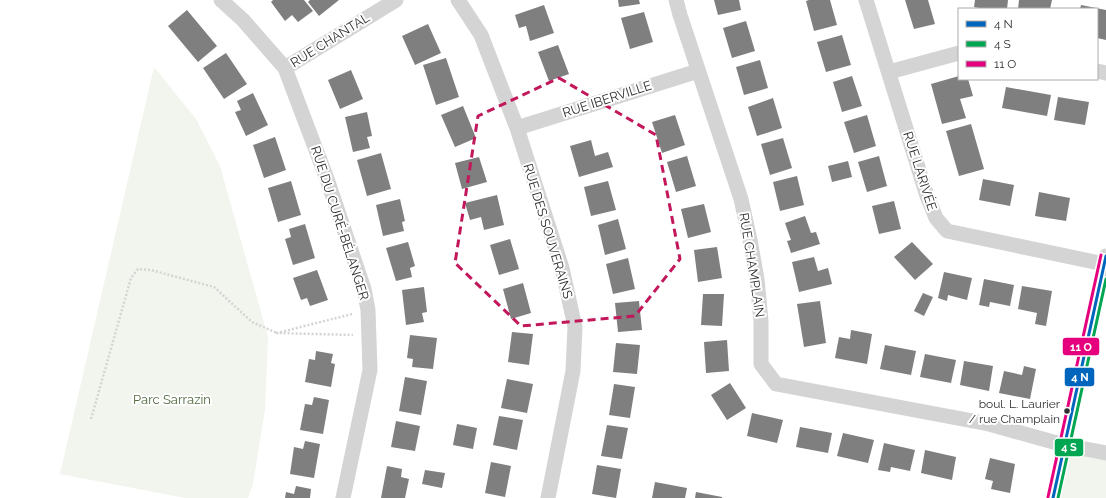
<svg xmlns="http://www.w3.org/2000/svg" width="1106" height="498" viewBox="0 0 1106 498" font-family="Raleway,sans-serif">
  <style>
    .green { fill: #f1f5ed }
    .building { fill: #7f7f7f }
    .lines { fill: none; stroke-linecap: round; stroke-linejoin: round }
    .path { stroke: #d4d4d4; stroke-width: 2.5; stroke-dasharray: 2 2; stroke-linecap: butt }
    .minor { stroke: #d4d4d4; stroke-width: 15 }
    .bus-1-casing { stroke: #fff; stroke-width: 6 }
    .bus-2-casing { stroke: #fff; stroke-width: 6 }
    .bus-3-casing { stroke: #fff; stroke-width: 6 }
    .bus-1 { stroke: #0065bd; stroke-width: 3 }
    .bus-2 { stroke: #00a651; stroke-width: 3 }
    .bus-3 { stroke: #e5007d; stroke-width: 3 }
    .marked { fill: none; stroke: #c2185b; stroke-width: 3; stroke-dasharray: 8 5; stroke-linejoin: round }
    .bus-dot { fill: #2f2f2f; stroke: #fff; stroke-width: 1.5 }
    .labels { text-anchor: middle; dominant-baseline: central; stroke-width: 4; stroke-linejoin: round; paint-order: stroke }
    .bus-label { font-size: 12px; fill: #2f2f2f; stroke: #fff; text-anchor: end }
    .street-label { font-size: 13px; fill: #2f2f2f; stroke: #fff }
    .park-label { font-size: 13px; fill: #516a3e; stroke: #fff }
    .line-badge { stroke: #fff; stroke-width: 1.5 }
    .badge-label { font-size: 11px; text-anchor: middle; font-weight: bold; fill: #fff }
  </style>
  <rect width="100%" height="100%" fill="#fff"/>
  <path class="green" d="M154,67L196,119L220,166L268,337L265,410L253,484L248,498H185L60,474Z
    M1064,445L1106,453V498H1053Z"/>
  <path class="building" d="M273,0H304L313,11L298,22L292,15L285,21L271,2Z
    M310,0H339L319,16L308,2Z
    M618,0H639L640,4L619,7Z
    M714,0H739L741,10L718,15Z
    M809,0H830L837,25L814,31L806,1Z
    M905,0H928L935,24L914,29Z
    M975,0H1008L1007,9H984L974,7Z
    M1019,0H1052L1050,9H1018Z
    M544,5L554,33L530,41L526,26L519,28L515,15Z
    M1081,5L1106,10V40L1097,38V9H1080Z
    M187,10L217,46L198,62L168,26Z
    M644,12L653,42L630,49L621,18Z
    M746,21L755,51L732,58L723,28Z
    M428,24L441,53L415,65L402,36Z
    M842,35L851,65L826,72L817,42Z
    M558,45L569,74L549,81L538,52Z
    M226,53L247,84L224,99L203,68Z
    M446,58L459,97L436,105L423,65Z
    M760,60L768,88L744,95L736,67Z
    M351,70L363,99L340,109L328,80Z
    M852,76L862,106L842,112L833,82Z
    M959,76V79H968L973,96L960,99L966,118L942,124L931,84Z
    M1006,87L1051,95L1047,116L1002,108Z
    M253,93L268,125L246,136L235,112L241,110L237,101Z
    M1058,97L1089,102L1085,125L1054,120Z
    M773,98L782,128L757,136L748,107Z
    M463,106L476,138L455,147L441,115Z
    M367,112L372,136L367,137L370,148L353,152L345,117Z
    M675,115L685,145L662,153L652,122Z
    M867,115L876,146L854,153L844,122Z
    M971,124L984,169L959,176L946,131Z
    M275,137L286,170L264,178L253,145Z
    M783,138L792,168L770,175L761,144Z
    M591,140L595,156L608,152L613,167L579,177L570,146Z
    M381,153L391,189L367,196L357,160Z
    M687,156L696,186L676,192L667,162Z
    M879,156L887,186L867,192L858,162Z
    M479,157L487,182L462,189L455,163Z
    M848,161L852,177L832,182L828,166Z
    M797,176L804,205L780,211L773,182Z
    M983,179L1014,185L1010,206L979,200Z
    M291,181L301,215L278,222L268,188Z
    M608,181L616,210L591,216L584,187Z
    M1039,192L1070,198L1066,221L1035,216Z
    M497,195L504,225L484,230L481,217L470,220L465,203Z
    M400,199L405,221L402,222L404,231L383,236L376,205Z
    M894,201L901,229L879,234L872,206Z
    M704,204L711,232L688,238L681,209Z
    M805,216L811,233L816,232L820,244L791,253L787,241L791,240L785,223Z
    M618,219L626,249L605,255L598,225Z
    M305,224L315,258L293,265L285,239L291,237L289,229Z
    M510,239L519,269L499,275L490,245Z
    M408,242L415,266L410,268L412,277L396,281L386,248Z
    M912,242L933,264L915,280L894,257Z
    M717,247L722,278L698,282L694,250Z
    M814,257L818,271L828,268L832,284L799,292L792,262Z
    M628,258L635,289L613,294L606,264Z
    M317,270L328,300L310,306L307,298L301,300L293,278Z
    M944,272L972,278L967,300L948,295L947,301L938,298Z
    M984,279L1014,285L1010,306L990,302L989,307L979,305Z
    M523,283L531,313L511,319L503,289Z
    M1022,286L1052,291L1046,326L1035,324L1037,313L1018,309Z
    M424,287L427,312L422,313L424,322L406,325L402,290Z
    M923,293L933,297L924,316L914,311Z
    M703,294H724L722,326L701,325Z
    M639,301L642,330L618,332L615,303Z
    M820,301L826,343L804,347L797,304Z
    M851,330L872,334L867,364L835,358L839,337L850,339Z
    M512,332L533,334L529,365L508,362Z
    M410,335L437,338L433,369L412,367L413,359L407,358Z
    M727,340L729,371L706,373L704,342Z
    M616,343L640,345L637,374L613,372Z
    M885,345L916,351L911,375L880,369Z
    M316,351L333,354L331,363L335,364L331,387L305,382L309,359L315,360Z
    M925,354L956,360L951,383L920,377Z
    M964,361L993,366L989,391L960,385Z
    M1024,366L1036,369L1030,399L999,393L1004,371L1022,375Z
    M405,377L427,381L421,415L399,411Z
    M507,379L533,384L527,413L501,408Z
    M730,383L746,408L727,420L711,395Z
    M614,384L635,387L630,418L609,415Z
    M314,397L329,400L323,434L300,430L305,404L312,405Z
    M752,413L783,420L777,443L747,436Z
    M499,416L523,420L517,450L493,445Z
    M396,421L420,426L415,451L391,447Z
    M457,424L477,428L473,449L453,445Z
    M607,425L628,428L622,459L601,456Z
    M800,427L832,433L828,453L796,447Z
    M843,433L874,440L868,463L837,456Z
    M305,441L320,444L314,478L290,474L294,447L303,449Z
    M884,443L915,450L910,471L891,467L890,472L878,470Z
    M925,450L956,457L952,480L921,473Z
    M990,458L1015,464L1010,493L991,489L993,481L985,479Z
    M491,462L511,466L505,497L485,493Z
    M597,465L621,469L616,498L592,494Z
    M387,466L402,469L401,477L409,479L405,498H381Z
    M425,470L445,473L442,488L422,484Z
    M655,482L687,488L685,498H652Z
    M296,486L311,489L310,498H285L286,492L294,494Z
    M696,492L722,497V498H695Z"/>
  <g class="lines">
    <path class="path" d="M352,314L277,333L353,335
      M91,419L131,278L138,269L151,270L214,287L252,322L277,333"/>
    <path class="minor" d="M221,0L243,20L285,68L327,179L364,289L368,310L370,370L343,498
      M458,0L481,35L517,128L562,268L575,327L573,371L548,498
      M676,0L680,15L741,199L750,240L757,279L761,321V364L776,384L989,424L1064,445L1106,453
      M866,0L927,196L936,218L947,231L1104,264
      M285,68L396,0
      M1097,71L1106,73
      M889,72L959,53
      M517,128L698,71
      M1053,498L1106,256"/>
    <defs>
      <path id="bus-1" d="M1053,498L1106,256"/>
      <path id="bus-2" d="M1058,498L1106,279"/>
      <path id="bus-3" d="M1048,497L1101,255"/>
    </defs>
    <use href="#bus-1" class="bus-1-casing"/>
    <use href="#bus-2" class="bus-2-casing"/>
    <use href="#bus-3" class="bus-3-casing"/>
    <use href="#bus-1" class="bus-1"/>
    <use href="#bus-2" class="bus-2"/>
    <use href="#bus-3" class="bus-3"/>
  </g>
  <path class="marked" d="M559,78L656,135L680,259L635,316L521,326L455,263L478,116Z"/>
  <circle class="bus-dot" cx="1067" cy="411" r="3.5"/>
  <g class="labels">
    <g class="bus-label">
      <text x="1060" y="404">boul. L. Laurier<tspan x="1060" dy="15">/ rue Champlain</tspan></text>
    </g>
    <g class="street-label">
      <text transform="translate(330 40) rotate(-32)">RUE CHANTAL</text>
      <text transform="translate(607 99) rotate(-18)">RUE IBERVILLE</text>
      <text transform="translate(920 171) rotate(72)">RUE LARIVÉE</text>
      <text transform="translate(340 223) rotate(72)">RUE DU CURÉ-BÉLANGER</text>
      <text transform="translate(548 231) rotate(73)">RUE DES SOUVERAINS</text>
      <text transform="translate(752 265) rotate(81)">RUE CHAMPLAIN</text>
    </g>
    <g class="park-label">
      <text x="172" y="399">Parc Sarrazin</text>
    </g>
  </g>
  <g class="line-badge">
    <rect x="1062" y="337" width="38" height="19" rx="4" fill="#e5007d"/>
    <rect x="1064" y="367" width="31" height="20" rx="4" fill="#0065bd"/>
    <rect x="1054" y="438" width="30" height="19" rx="4" fill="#00a651"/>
  </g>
  <g class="badge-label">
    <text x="1081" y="351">11 O</text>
    <text x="1080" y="381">4 N</text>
    <text x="1069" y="451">4 S</text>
  </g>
  <rect x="958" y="8" width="140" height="72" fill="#ffffff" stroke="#acacac"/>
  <rect x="966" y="21" width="20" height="6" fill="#0065bd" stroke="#acacac"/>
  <text x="994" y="28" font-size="12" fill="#2f2f2f">4 N</text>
  <rect x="966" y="41" width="20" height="6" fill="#00a651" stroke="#acacac"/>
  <text x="994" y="48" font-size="12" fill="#2f2f2f">4 S</text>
  <rect x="966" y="61" width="20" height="6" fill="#e5007d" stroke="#acacac"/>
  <text x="994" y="68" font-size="12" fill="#2f2f2f">11 O</text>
</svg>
